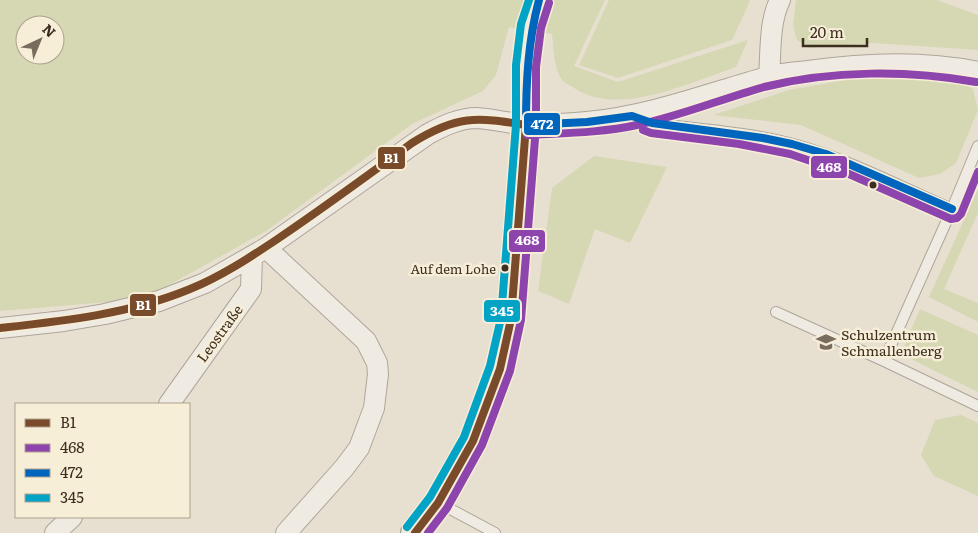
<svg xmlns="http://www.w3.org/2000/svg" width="978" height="533" viewBox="0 0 978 533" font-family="Literata,serif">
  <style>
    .green { fill: #d6d7b3; fill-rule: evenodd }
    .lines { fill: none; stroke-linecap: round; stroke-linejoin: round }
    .lane-casing { stroke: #ada599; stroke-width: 12 }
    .street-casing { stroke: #ada599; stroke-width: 22 }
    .secondary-casing { stroke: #9c958a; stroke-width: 30 }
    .lane { stroke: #efebe3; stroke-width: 10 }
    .street { stroke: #efebe3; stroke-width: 20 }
    .secondary { stroke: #efebe3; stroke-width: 28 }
    .bus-1-casing { stroke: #f7eed8; stroke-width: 11 }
    .bus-2-casing { stroke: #f7eed8; stroke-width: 11 }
    .bus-3-casing { stroke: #f7eed8; stroke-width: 11 }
    .bus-4-casing { stroke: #f7eed8; stroke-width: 11 }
    .bus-1 { stroke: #7a4b2a; stroke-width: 8 }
    .bus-2 { stroke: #8e44ad; stroke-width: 8 }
    .bus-3 { stroke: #0065bd; stroke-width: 8 }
    .bus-4 { stroke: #03a3c5; stroke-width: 8 }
    .bus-dot { fill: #3d2e20; stroke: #f7eed8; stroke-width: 2 }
    .labels { text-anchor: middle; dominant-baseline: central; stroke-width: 5; stroke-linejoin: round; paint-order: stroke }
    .bus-label { font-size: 13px; fill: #3d2e20; stroke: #f7eed8; text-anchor: end }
    .street-label { font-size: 14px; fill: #3d2e20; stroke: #f7eed8 }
    .poi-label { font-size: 14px; fill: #3d2e20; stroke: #f7eed8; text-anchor: start }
    .line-badge { stroke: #f7eed8; stroke-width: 2 }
    .badge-label { font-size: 14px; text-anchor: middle; font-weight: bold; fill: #fff }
  </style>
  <rect width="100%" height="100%" fill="#e7e0d1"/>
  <path class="green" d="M0,0H605L574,66L618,82L748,40L736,67C691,82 618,118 574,88C571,86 567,84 564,82C553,70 554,49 552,34L509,27L496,75L483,91L412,124L266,231L144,299L0,311ZM25,25H55V55H25Z
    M609,0H749L750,1L732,40L618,78L579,65Z
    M796,0H937L978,15V50L873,43L809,48L797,40L793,26Z
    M869,76H950L973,89L978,110L956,163L940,174L919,178L801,125L713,115L789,90Z
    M594,156L667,167L630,243L595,229L569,304L538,291L552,188Z
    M978,189V213L944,289L978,303V322L929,297Z
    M920,309L978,335V392L901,354Z
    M961,415L978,423V496L934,476L921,455L935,420Z"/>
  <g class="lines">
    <defs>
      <path id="lane" d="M635,117L652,123C699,129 747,132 793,144C846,158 901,187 952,209
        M776,312L884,361L978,406
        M884,361L952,209L978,146
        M439,503L495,533"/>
      <path id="street" d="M769,76C771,51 769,22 780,0
        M266,248L366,341L377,363L378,374L374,408L359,448L344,468L286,533
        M0,328L64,321L105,314L159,301L205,283L266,248L428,134C443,126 459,118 477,118C494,119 510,124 526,124C546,125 567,124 587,122C650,116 707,94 767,77C780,73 795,72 808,71C864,63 922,60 978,72
        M169,404L251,289L252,256
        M55,533L72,517"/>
      <path id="secondary" d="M415,533L438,503L473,441L500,369L511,319L526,125V66L531,26L539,0"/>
    </defs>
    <use href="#lane" class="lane-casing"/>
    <use href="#street" class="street-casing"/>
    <use href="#secondary" class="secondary-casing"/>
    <use href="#lane" class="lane"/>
    <use href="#street" class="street"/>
    <use href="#secondary" class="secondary"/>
    <defs>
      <path id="bus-1" d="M0,328C63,321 130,314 190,289C220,277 249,258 276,240C322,209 367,176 412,143C457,115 476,117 526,125
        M415,533L438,503L473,441L500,369L511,319L526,125"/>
      <path id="bus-2" d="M643,130L651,133L739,144L790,154L849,174L951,219L957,218L961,214L978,172
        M527,135C563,133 601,133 637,125C680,116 721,99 764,87C832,70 908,70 976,82
        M428,533L447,508L482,445L510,371L521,320L536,126V67L541,28L549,3"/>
      <path id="bus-3" d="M539,0C528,41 526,82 526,125L587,122L632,116L652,123L763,138L792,144L826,154L952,209"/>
      <path id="bus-4" d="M407,527L430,497L464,437L490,366L501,318L516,125V65L521,24L529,0"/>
    </defs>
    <use href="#bus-1" class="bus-1-casing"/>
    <use href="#bus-2" class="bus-2-casing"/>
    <use href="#bus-3" class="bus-3-casing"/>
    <use href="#bus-4" class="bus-4-casing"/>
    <use href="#bus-1" class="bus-1"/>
    <use href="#bus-2" class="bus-2"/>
    <use href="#bus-3" class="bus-3"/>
    <use href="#bus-4" class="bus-4"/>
  </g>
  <defs>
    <symbol id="school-bare" viewBox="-9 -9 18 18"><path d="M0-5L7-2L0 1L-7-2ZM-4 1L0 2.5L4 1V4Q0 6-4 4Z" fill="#786c5e" stroke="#f7eed8" stroke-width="2.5" paint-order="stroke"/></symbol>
  </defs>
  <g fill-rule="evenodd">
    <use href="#school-bare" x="812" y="328" width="28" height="28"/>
  </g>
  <g class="bus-dot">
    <circle cx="873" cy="185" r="4.5"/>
    <circle cx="505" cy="268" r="4.5"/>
  </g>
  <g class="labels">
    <g class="bus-label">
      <text x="496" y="268">Auf dem Lohe</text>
    </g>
    <g class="street-label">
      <text transform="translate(219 333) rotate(-54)">Leostraße</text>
    </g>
    <g class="poi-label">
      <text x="841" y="334">Schulzentrum<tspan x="841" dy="16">Schmallenberg</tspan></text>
    </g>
  </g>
  <g class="line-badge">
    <rect x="523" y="112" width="38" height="24" rx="5" fill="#0065bd"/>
    <rect x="377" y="146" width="29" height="24" rx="5" fill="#7a4b2a"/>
    <rect x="810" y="155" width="38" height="24" rx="5" fill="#8e44ad"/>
    <rect x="508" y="229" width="38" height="24" rx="5" fill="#8e44ad"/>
    <rect x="129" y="293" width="28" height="24" rx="5" fill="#7a4b2a"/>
    <rect x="483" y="299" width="38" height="24" rx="5" fill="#03a3c5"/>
  </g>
  <g class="badge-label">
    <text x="542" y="129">472</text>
    <text x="391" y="163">B1</text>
    <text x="829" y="172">468</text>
    <text x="527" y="245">468</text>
    <text x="143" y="310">B1</text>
    <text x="502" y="316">345</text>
  </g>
  <rect x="15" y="403" width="175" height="115" fill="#f7eed8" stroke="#ada18e"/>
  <rect x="25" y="419" width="25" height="8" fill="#7a4b2a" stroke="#ada18e"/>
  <text x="60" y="428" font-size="15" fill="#3d2e20">B1</text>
  <rect x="25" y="444" width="25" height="8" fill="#8e44ad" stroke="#ada18e"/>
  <text x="60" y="453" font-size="15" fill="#3d2e20">468</text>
  <rect x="25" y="469" width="25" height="8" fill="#0065bd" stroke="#ada18e"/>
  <text x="60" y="478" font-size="15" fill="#3d2e20">472</text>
  <rect x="25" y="494" width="25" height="8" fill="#03a3c5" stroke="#ada18e"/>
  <text x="60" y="503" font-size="15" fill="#3d2e20">345</text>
  <g transform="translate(40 40) rotate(44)"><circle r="24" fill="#f7eed8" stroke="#ada18e"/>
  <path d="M0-4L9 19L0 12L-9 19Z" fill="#786c5e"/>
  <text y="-8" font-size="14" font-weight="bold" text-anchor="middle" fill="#3d2e20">N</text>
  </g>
  <path d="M803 38v8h64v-8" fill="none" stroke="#3d2e20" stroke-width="2.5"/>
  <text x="810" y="38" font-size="15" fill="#3d2e20" stroke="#f7eed8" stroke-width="4" paint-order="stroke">20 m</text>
</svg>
